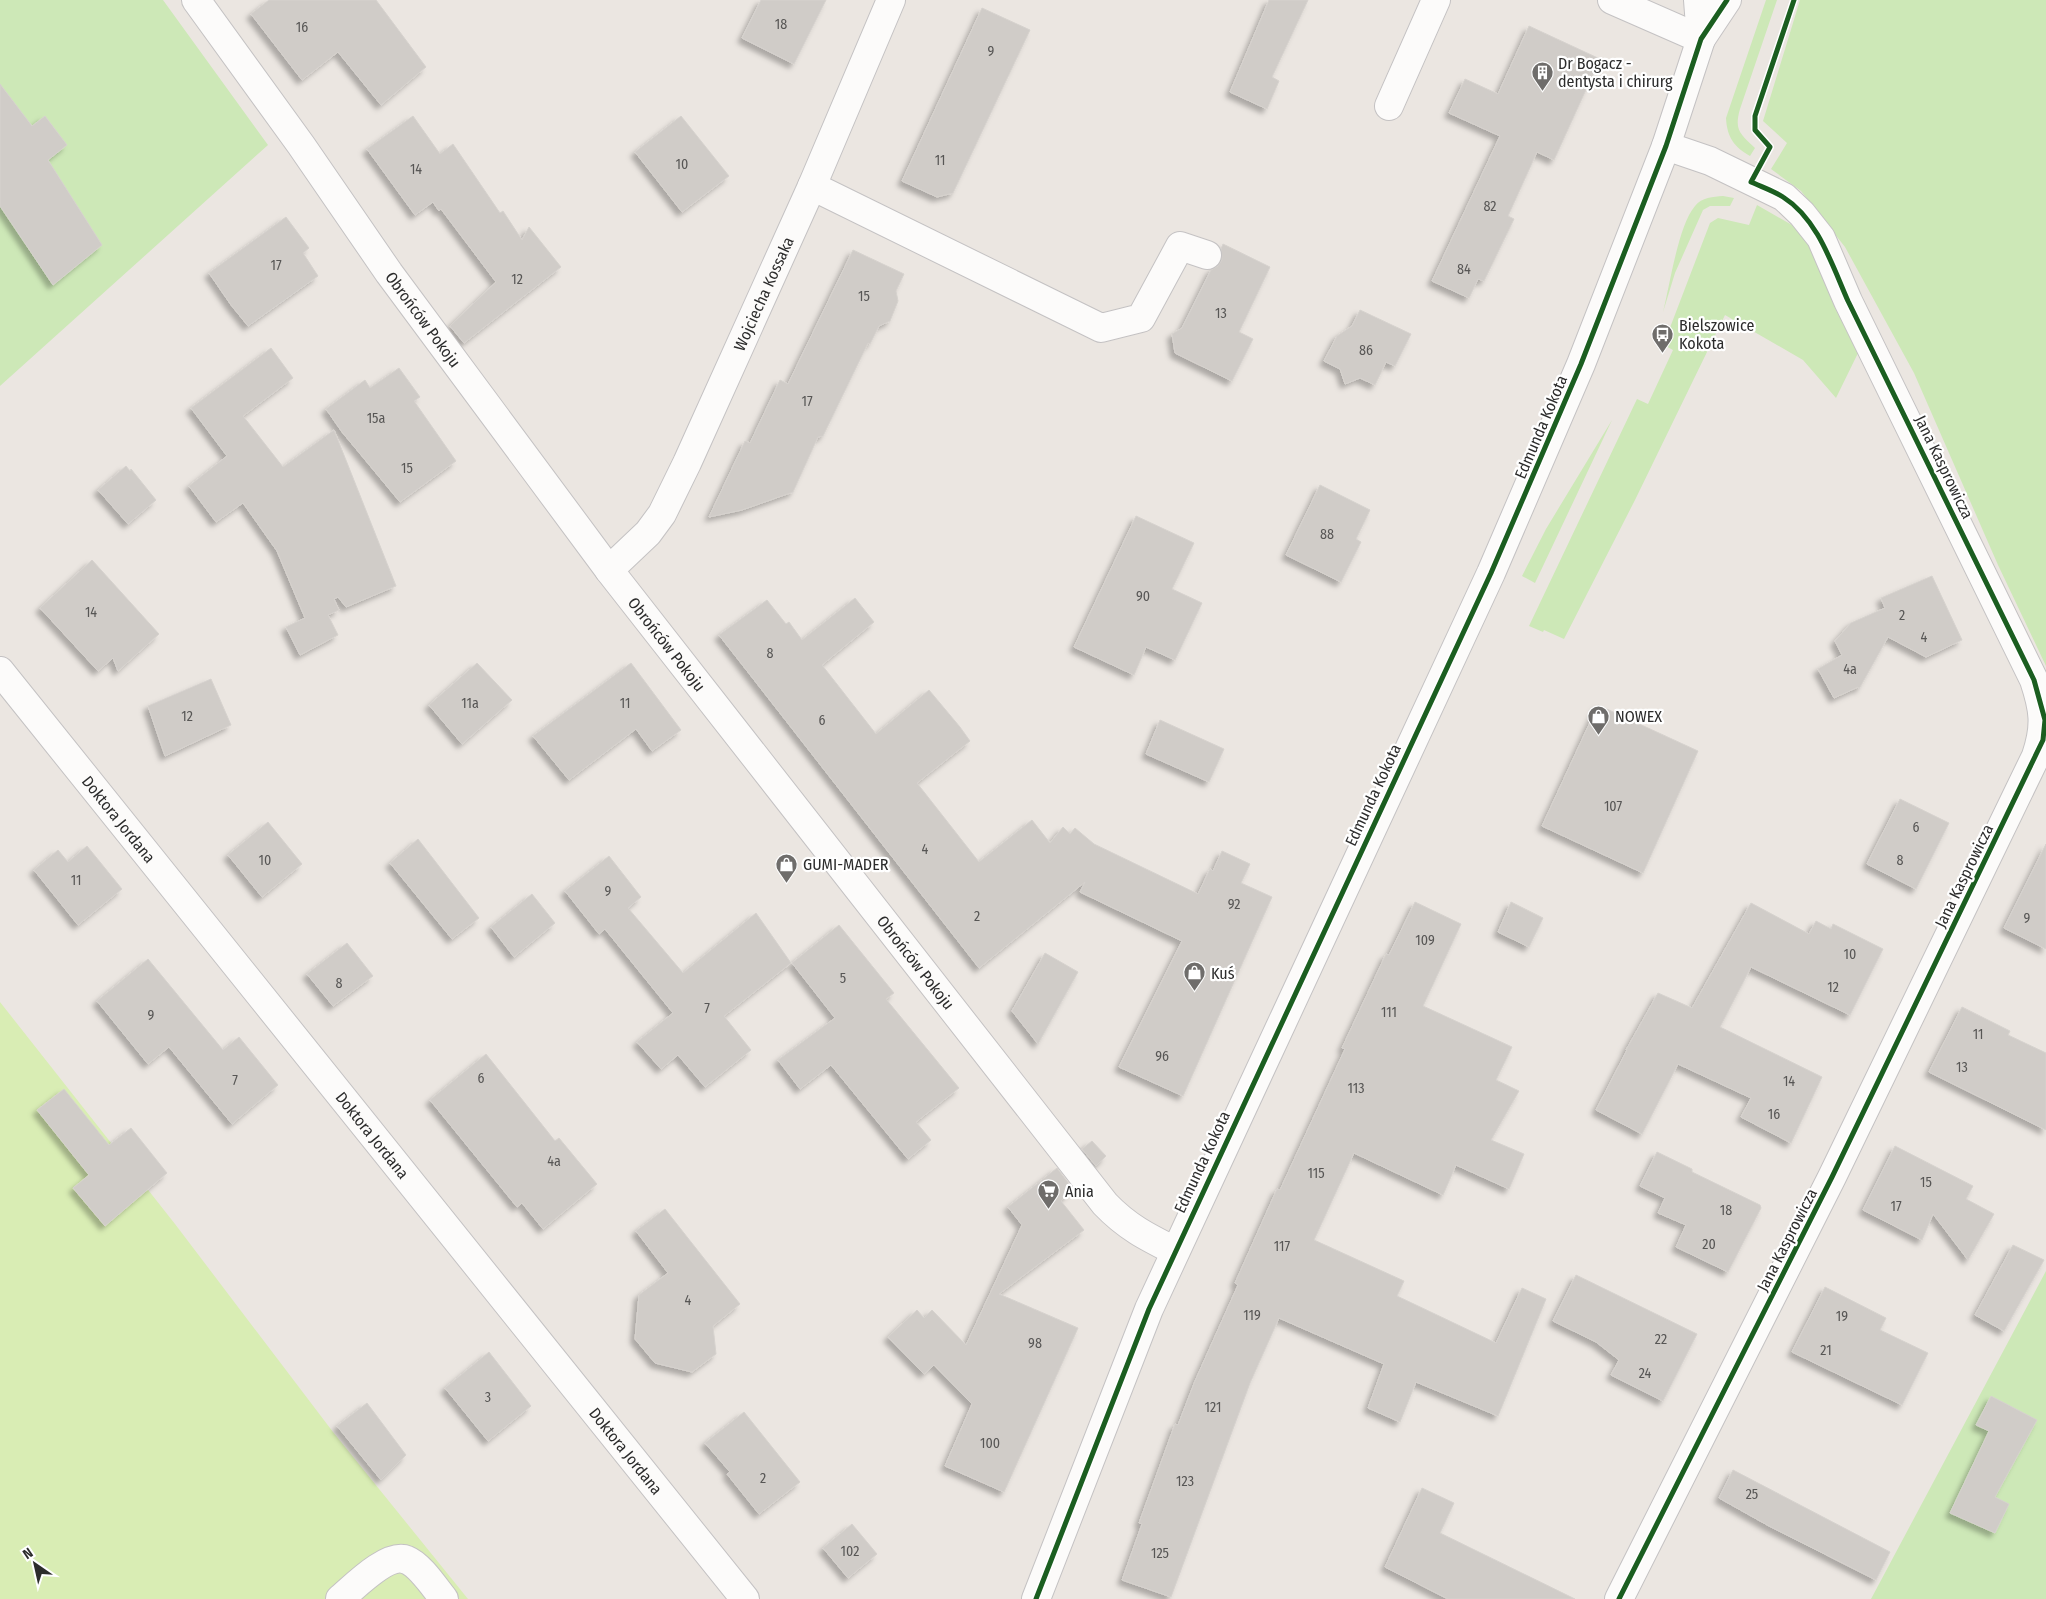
<svg xmlns="http://www.w3.org/2000/svg" width="2046" height="1599" viewBox="0 0 2046 1599" font-family="'Fira Sans Condensed',sans-serif">
  <style>
    .green { fill: #cde8b7 }
    .pitch { fill: #d9edb4 }
    .building { fill: #d0ccc8; stroke: #d6d2ce; filter: url(#shadow) }
    .lines { fill: none; stroke-linecap: round; stroke-linejoin: round }
    .minor-casing { stroke: #c4c2c3; stroke-width: 30 }
    .minor { stroke: #fcfbfa; stroke-width: 28 }
    .cycleway-casing { stroke: #fff; stroke-width: 8 }
    .cycleway { stroke: #1b5e20; stroke-width: 5 }
    .labels { text-anchor: middle; dominant-baseline: central; stroke-width: 4.5; stroke-linejoin: round; paint-order: stroke }
    .number-label { font-size: 14px; fill: #575655 }
    .poi-label { font-size: 16px; fill: #2c2c2c; stroke: #fff; text-anchor: start }
    .street-label { font-size: 16px; fill: #2c2c2c; stroke: #fff }
  </style>
  <defs>
    <filter id="shadow"><feDropShadow dx="-4.5" dy="4.5" stdDeviation="2.5" flood-color="#0004"/></filter>
  </defs>
  <rect width="100%" height="100%" fill="#ebe6e1"/>
  <path class="green" d="M0,0H163L268,145L0,386Z
    M1766,0H1777L1740,109C1734,130 1740,134 1755,148L1750,156C1734,147 1727,137 1726,118Z
    M1800,0H2046V666L1998,565L1914,373L1845,247L1801,191L1771,169L1787,143L1763,121Z
    M1723,196L1734,198L1730,206H1710L1703,210L1675,273L1663,312C1670,285 1678,226 1695,206C1702,197 1713,197 1723,196Z
    M1757,205L1792,225L1817,253L1859,351L1836,398L1803,360L1725,315L1635,500L1564,639L1544,630L1543,632L1529,626L1637,399L1648,404L1673,350L1662,344L1671,325L1710,223L1718,218L1749,225Z
    M1612,420L1535,583L1522,576L1546,529Z
    M2046,1271V1599H1871Z"/>
  <path class="pitch" d="M0,1002L175,1224L333,1432L468,1599H0Z"/>
  <path class="building" d="M269,0H376L426,67L381,105L338,52L302,80L251,14Z
    M761,0H826L794,64L742,38Z
    M1269,0H1308L1272,77L1279,81L1267,109L1230,92Z
    M982,8L1030,30L953,193L937,197L902,181Z
    M1529,26L1600,59L1554,160L1537,152L1508,216L1514,219L1484,281L1478,279L1469,298L1432,281L1500,136L1449,113L1465,79L1498,94Z
    M0,84L32,126L45,116L67,145L48,160L102,245L53,285L0,206Z
    M413,116L440,154L453,144L500,213L503,211L522,240L529,227L561,267L464,343L450,326L496,282L441,209L439,211L433,202L415,215L367,149Z
    M681,116L729,176L682,212L635,152Z
    M286,217L309,248L303,253L318,276L248,326L231,305L209,273Z
    M1223,244L1270,267L1239,332L1253,339L1232,381L1175,353L1172,334L1182,328L1211,270L1218,266L1222,260L1221,249Z
    M853,250L904,274L896,291L898,301L890,321L879,326L870,344L868,343L823,436L818,437L793,492L742,510L709,517L745,441L750,443L780,380L788,384Z
    M1360,310L1411,334L1395,366L1386,362L1375,385L1360,378L1345,384L1340,369L1324,361L1337,336L1352,326Z
    M271,348L293,378L243,416L283,467L334,430L396,586L346,607L338,597L334,599L339,610L328,615L338,635L300,655L286,627L305,618L277,551L243,503L216,522L189,486L227,456L191,408Z
    M399,368L420,397L414,401L456,461L400,502L342,432L326,409L365,380L370,388Z
    M126,466L130,471L131,469L156,500L128,524L98,490Z
    M1320,485L1370,510L1356,539L1361,542L1341,582L1286,555Z
    M1136,516L1194,543L1172,589L1202,603L1175,660L1146,647L1134,675L1074,647Z
    M92,560L159,634L118,671L113,658L98,671L40,608Z
    M1932,576L1962,640L1926,657L1888,637L1859,689L1858,687L1834,698L1818,669L1842,655L1835,641L1851,623L1885,608L1881,598Z
    M855,598L874,622L822,665L876,734L929,690L960,727L970,741L917,783L979,862L1032,820L1050,843L1063,827L1070,834L1075,828L1094,844L1198,894L1210,869L1213,871L1222,851L1250,864L1241,883L1272,897L1183,1096L1119,1067L1182,941L1080,892L1085,882L979,968L719,635L767,600L786,624L789,622L802,640Z
    M477,663L512,700L462,744L429,705Z
    M631,663L681,730L652,751L636,729L569,780L533,736Z
    M211,679L231,725L165,756L148,706Z
    M1598,705L1698,751L1643,873L1542,826Z
    M1160,720L1224,749L1209,782L1146,754Z
    M1900,799L1949,823L1916,889L1867,864Z
    M268,822L302,864L262,897L228,855Z
    M418,839L479,918L452,939L390,863Z
    M2046,844V949L2004,928Z
    M87,846L122,889L78,925L34,870L58,850L68,862Z
    M609,856L641,897L628,908L683,973L756,913L791,963L724,1016L751,1050L705,1087L678,1055L661,1069L637,1042L673,1013L605,929L599,934L565,891Z
    M532,894L555,923L514,957L491,927Z
    M1415,902L1461,924L1423,1006L1512,1047L1496,1080L1519,1091L1491,1140L1524,1154L1509,1189L1456,1165L1443,1195L1354,1153L1314,1240L1404,1281L1397,1296L1496,1343L1522,1288L1546,1299L1498,1416L1416,1382L1400,1422L1368,1408L1384,1364L1279,1318L1250,1383L1171,1597L1122,1580L1142,1524L1139,1523L1175,1424L1178,1425L1195,1381L1238,1285L1235,1283L1277,1189L1280,1190L1345,1049L1342,1048L1386,954L1389,955Z
    M1511,902L1543,918L1529,947L1498,932Z
    M1751,903L1809,934L1816,921L1831,929L1833,924L1883,949L1850,1015L1751,967L1720,1027L1822,1077L1791,1143L1741,1117L1751,1098L1678,1064L1642,1134L1596,1110L1627,1050H1626L1658,993L1692,1008Z
    M839,925L894,993L886,999L959,1088L916,1122L931,1140L908,1159L831,1065L800,1089L778,1060L835,1018L792,963Z
    M347,943L373,976L333,1006L307,974Z
    M1045,953L1078,972L1038,1044L1012,1011Z
    M148,959L223,1050L239,1037L278,1085L232,1124L169,1047L148,1064L97,1001Z
    M1962,1007L2010,1031L2008,1035L2046,1053V1130L1929,1072Z
    M486,1054L555,1141L559,1138L597,1184L543,1229L522,1203L517,1207L430,1100Z
    M64,1089L109,1145L131,1128L167,1173L105,1226L73,1188L89,1175L37,1110Z
    M1092,1141L1106,1156L1096,1166L1082,1149Z
    M1895,1146L1973,1186L1966,1199L1994,1214L1968,1260L1933,1214L1922,1240L1863,1210Z
    M1657,1152L1692,1169V1172L1760,1205L1761,1208L1728,1272L1676,1247L1686,1225L1658,1213L1665,1198L1640,1186Z
    M1057,1168L1073,1189L1061,1201L1084,1230L999,1294L1078,1328L1004,1492L945,1466L972,1404L934,1365L924,1374L888,1337L917,1310L924,1318L932,1310L966,1345L1022,1225L1008,1207Z
    M665,1209L740,1304L713,1326L716,1354L692,1372L655,1363L635,1339L639,1295L668,1273L636,1231Z
    M2013,1245L2044,1260L2004,1331L1975,1315Z
    M1576,1275L1697,1334L1663,1401L1611,1375L1619,1360L1596,1342L1553,1321Z
    M1825,1287L1886,1318L1880,1330L1928,1353L1902,1405L1792,1352Z
    M489,1352L531,1406L488,1441L445,1388Z
    M1991,1396L2037,1420L1995,1497L2009,1504L1995,1533L1950,1513L1989,1431L1976,1425Z
    M367,1403L406,1455L381,1480L337,1426Z
    M744,1412L800,1482L759,1514L727,1474L730,1472L705,1443Z
    M1733,1470L1890,1552L1876,1580L1769,1526L1719,1498Z
    M1422,1488L1454,1503L1440,1533L1575,1599H1448L1385,1567Z
    M852,1524L877,1554L848,1578L823,1548Z"/>
  <g class="lines">
    <defs>
      <g id="minor">
        <path id="s1" d="M196,0L301,145L389,273L609,570L1105,1204C1127,1227 1147,1237 1175,1251"/>
        <path d="M1612,0L1701,39"/>
        <path d="M1698,0L1701,39"/>
        <path d="M1389,106L1436,0"/>
        <path d="M812,186L1101,328L1141,318L1180,246L1207,255"/>
        <path id="s2" d="M609,570L648,533L662,514L687,463L812,186L891,0"/>
        <path id="s3" d="M0,671L745,1599"/>
        <path d="M340,1599C354,1587 388,1552 407,1560C420,1565 435,1588 444,1599"/>
        <path d="M1036,1599L1149,1309L1491,573L1581,364L1666,146L1701,39L1727,0"/>
        <path d="M1619,1599L1832,1177L2036,756C2046,726 2044,710 2034,680L1848,301L1821,238L1802,214L1784,197L1710,161L1666,146"/>
      </g>
    </defs>
    <use href="#minor" class="minor-casing"/>
    <use href="#minor" class="minor"/>
    <defs>
      <path id="cycleway" d="M1036,1599L1149,1309L1491,573L1581,364L1666,146L1701,39L1727,0
        M1619,1599L1832,1177L2043,740L2045,720L2034,680L1848,301C1832,265 1818,219 1783,197C1774,191 1762,187 1751,182L1770,147L1755,130V116L1794,0"/>
    </defs>
    <use href="#cycleway" class="cycleway-casing"/>
    <use href="#cycleway" class="cycleway"/>
  </g>
  <defs>
    <symbol id="building-pin" viewBox="-11 -11 22 30"><path d="M0 17L-7.5 6A9.5 9.5 0 1 1 7.5 6Z" fill="#6f6d6b" stroke="#fff"/><path d="M-4-6H4V6H1V3H-1V6H-4ZM-2.5-4.3h1.7v1.8h-1.7ZM.8-4.3h1.7v1.8H.8ZM-2.5-1h1.7V.8h-1.7ZM.8-1h1.7V.8H.8Z" fill="#fff"/></symbol>
    <symbol id="bus-pin" viewBox="-11 -11 22 30"><path d="M0 17L-7.5 6A9.5 9.5 0 1 1 7.5 6Z" fill="#6f6d6b" stroke="#fff"/><path d="M-5-6H5V4H4V6H2V4H-2V6H-4V4H-5ZM-3.5-4V0h7V-4ZM-3.5 1.2v1.5H-2V1.2ZM2 1.2v1.5H3.5V1.2Z" fill="#fff"/></symbol>
    <symbol id="shop-pin" viewBox="-11 -11 22 30"><path d="M0 17L-7.5 6A9.5 9.5 0 1 1 7.5 6Z" fill="#6f6d6b" stroke="#fff"/><path d="M-5-2.5h2.3a2.7 3.5 0 0 1 5.4 0H5L5.5 6h-11ZM-1.5-2.5h3a1.5 2.3 0 0 0-3 0Z" fill="#fff"/></symbol>
    <symbol id="supermarket-pin" viewBox="-11 -11 22 30"><path d="M0 17L-7.5 6A9.5 9.5 0 1 1 7.5 6Z" fill="#6f6d6b" stroke="#fff"/><path d="M-6-5.5h2.5l.6 2H6L4.5 2H-2.5L-4.4-4H-6ZM-1.5 3.2a1.3 1.3 0 1 0 .1 0ZM3 3.2a1.3 1.3 0 1 0 .1 0Z" fill="#fff"/></symbol>
  </defs>
  <g fill-rule="evenodd">
    <use href="#building-pin" x="1530" y="60" width="25" height="34"/>
    <use href="#bus-pin" x="1650" y="322" width="25" height="34"/>
    <use href="#shop-pin" x="1586" y="704" width="25" height="34"/>
    <use href="#shop-pin" x="774" y="852" width="25" height="34"/>
    <use href="#shop-pin" x="1182" y="960" width="25" height="34"/>
    <use href="#supermarket-pin" x="1036" y="1178" width="25" height="34"/>
  </g>
  <g class="labels">
    <g class="number-label">
      <text x="781" y="24">18</text>
      <text x="302" y="27">16</text>
      <text x="991" y="51">9</text>
      <text x="940" y="160">11</text>
      <text x="682" y="164">10</text>
      <text x="416" y="169">14</text>
      <text x="1490" y="206">82</text>
      <text x="276" y="265">17</text>
      <text x="1464" y="269">84</text>
      <text x="517" y="279">12</text>
      <text x="864" y="296">15</text>
      <text x="1221" y="313">13</text>
      <text x="1366" y="350">86</text>
      <text x="807" y="401">17</text>
      <text x="376" y="418">15a</text>
      <text x="407" y="468">15</text>
      <text x="1327" y="534">88</text>
      <text x="1143" y="596">90</text>
      <text x="91" y="612">14</text>
      <text x="1902" y="615">2</text>
      <text x="1924" y="637">4</text>
      <text x="770" y="653">8</text>
      <text x="1850" y="669">4a</text>
      <text x="470" y="703">11a</text>
      <text x="625" y="703">11</text>
      <text x="187" y="716">12</text>
      <text x="822" y="720">6</text>
      <text x="1613" y="806">107</text>
      <text x="1916" y="827">6</text>
      <text x="925" y="849">4</text>
      <text x="265" y="860">10</text>
      <text x="1900" y="860">8</text>
      <text x="76" y="880">11</text>
      <text x="608" y="891">9</text>
      <text x="1234" y="904">92</text>
      <text x="977" y="916">2</text>
      <text x="2027" y="918">9</text>
      <text x="1425" y="940">109</text>
      <text x="1850" y="954">10</text>
      <text x="843" y="978">5</text>
      <text x="339" y="983">8</text>
      <text x="1833" y="987">12</text>
      <text x="707" y="1008">7</text>
      <text x="1389" y="1012">111</text>
      <text x="151" y="1015">9</text>
      <text x="1978" y="1034">11</text>
      <text x="1162" y="1056">96</text>
      <text x="1962" y="1067">13</text>
      <text x="481" y="1078">6</text>
      <text x="235" y="1080">7</text>
      <text x="1789" y="1081">14</text>
      <text x="1356" y="1088">113</text>
      <text x="1774" y="1114">16</text>
      <text x="554" y="1161">4a</text>
      <text x="1316" y="1173">115</text>
      <text x="1926" y="1182">15</text>
      <text x="1896" y="1206">17</text>
      <text x="1726" y="1210">18</text>
      <text x="1709" y="1244">20</text>
      <text x="1282" y="1246">117</text>
      <text x="688" y="1300">4</text>
      <text x="1252" y="1315">119</text>
      <text x="1842" y="1316">19</text>
      <text x="1661" y="1339">22</text>
      <text x="1035" y="1343">98</text>
      <text x="1826" y="1350">21</text>
      <text x="1645" y="1373">24</text>
      <text x="488" y="1397">3</text>
      <text x="1213" y="1407">121</text>
      <text x="990" y="1443">100</text>
      <text x="763" y="1478">2</text>
      <text x="1185" y="1481">123</text>
      <text x="1752" y="1494">25</text>
      <text x="850" y="1551">102</text>
      <text x="1160" y="1553">125</text>
    </g>
    <g class="poi-label">
      <text x="1558" y="63">Dr Bogacz -<tspan x="1558" dy="18">dentysta i chirurg</tspan></text>
      <text x="1679" y="325">Bielszowice<tspan x="1679" dy="18">Kokota</tspan></text>
      <text x="1615" y="716">NOWEX</text>
      <text x="803" y="864">GUMI-MADER</text>
      <text x="1211" y="973">Kuś</text>
      <text x="1065" y="1191">Ania</text>
    </g>
    <g class="street-label">
      <text stroke="none"><textPath href="#s2" startOffset="320">Wojciecha Kossaka</textPath></text>
      <text stroke="none"><textPath href="#s1" startOffset="392">Obrońców Pokoju</textPath></text>
      <text transform="translate(1541 427) rotate(-67)">Edmunda Kokota</text>
      <text transform="translate(1944 467) rotate(64)">Jana Kasprowicza</text>
      <text stroke="none"><textPath href="#s1" startOffset="798">Obrońców Pokoju</textPath></text>
      <text transform="translate(1373 795) rotate(-65)">Edmunda Kokota</text>
      <text stroke="none"><textPath href="#s3" startOffset="190">Doktora Jordana</textPath></text>
      <text transform="translate(1964 876) rotate(-64)">Jana Kasprowicza</text>
      <text stroke="none"><textPath href="#s1" startOffset="1202">Obrońców Pokoju</textPath></text>
      <text stroke="none"><textPath href="#s3" startOffset="595">Doktora Jordana</textPath></text>
      <text transform="translate(1202 1162) rotate(-65)">Edmunda Kokota</text>
      <text transform="translate(1787 1240) rotate(-63)">Jana Kasprowicza</text>
      <text stroke="none"><textPath href="#s3" startOffset="1000">Doktora Jordana</textPath></text>
    </g>
  </g>
  <g transform="translate(35 1564) rotate(326)" stroke="#ffffff" stroke-width="4" paint-order="stroke">
  <path d="M0-4L9 19L0 12L-9 19Z" fill="#2c2c2c"/>
  <text y="-8" font-size="14" font-weight="bold" text-anchor="middle" fill="#2c2c2c">N</text>
  </g>
</svg>
